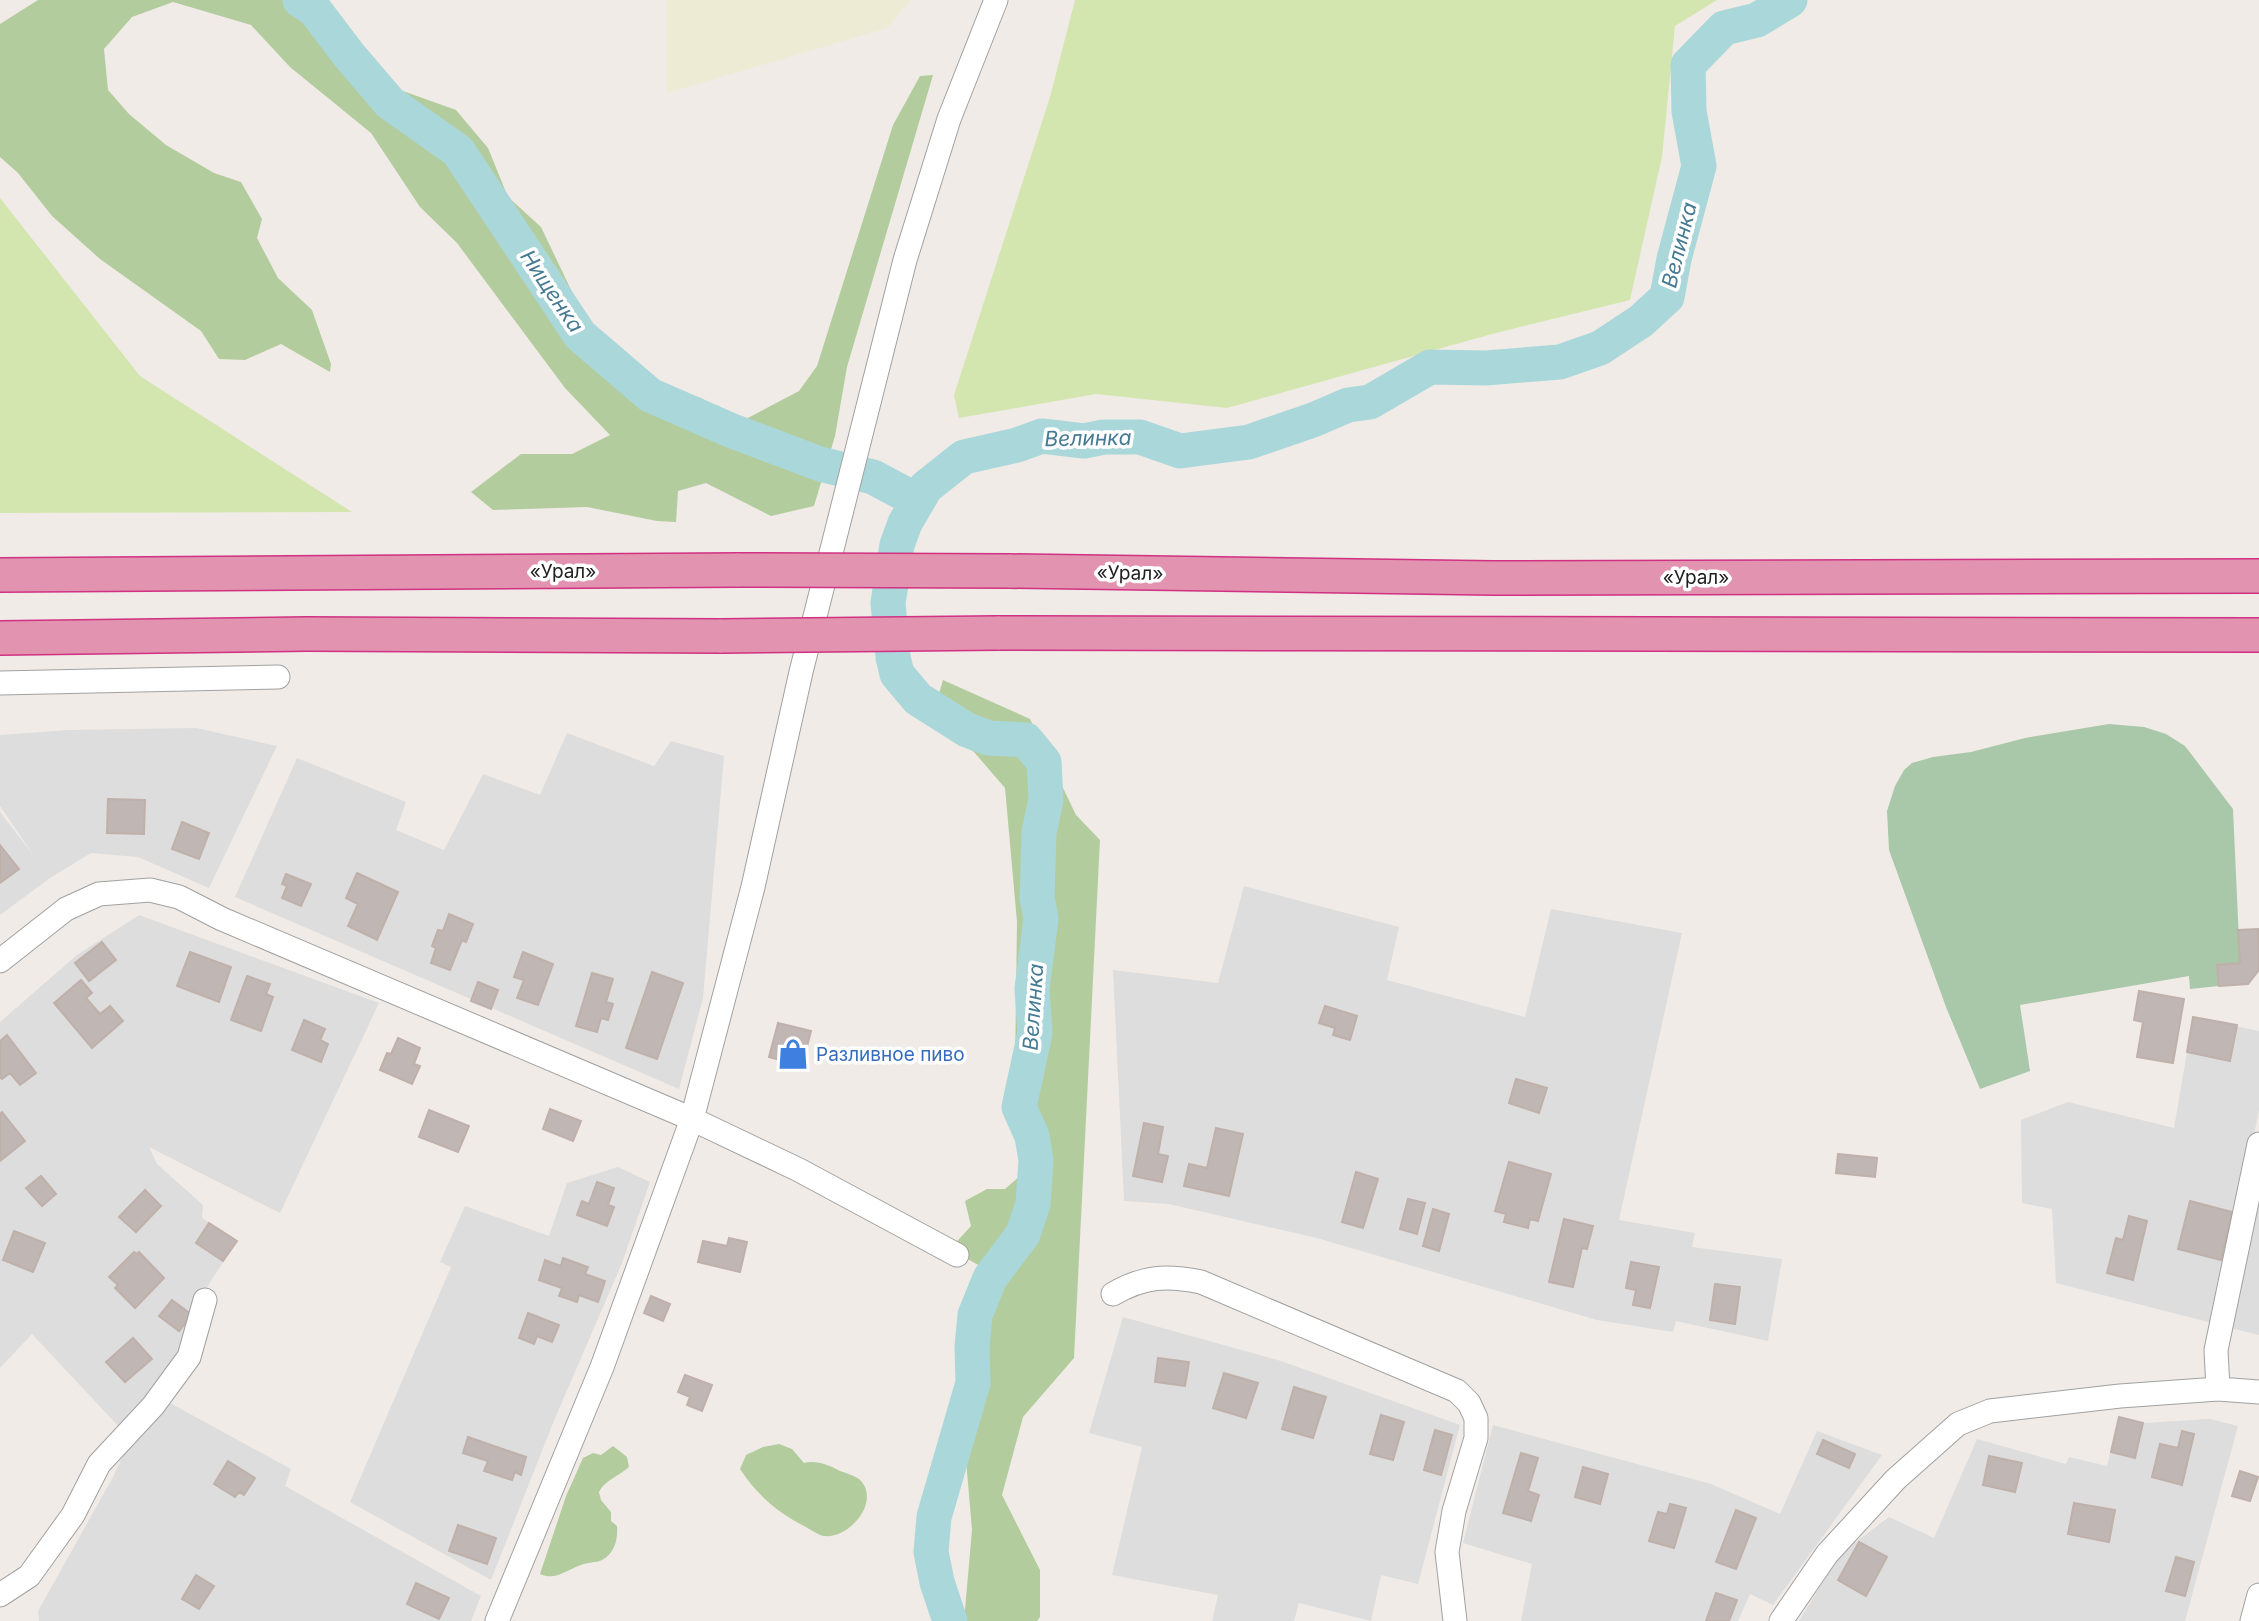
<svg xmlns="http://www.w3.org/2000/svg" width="2259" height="1621" viewBox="0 0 2259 1621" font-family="Inter,sans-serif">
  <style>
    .residential { fill: #ddd }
    .farmland { fill: #edebd3 }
    .grass { fill: #d4e6b0 }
    .forest { fill: #b3cc9e }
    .cemetery { fill: #a9c7a9 }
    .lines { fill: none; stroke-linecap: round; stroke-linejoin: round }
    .river { stroke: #aad7da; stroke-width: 35 }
    .building { fill: #c0b6b3; stroke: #c0b0aa; stroke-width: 2 }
    .minor-casing { stroke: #a1a1a1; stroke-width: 25 }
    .highway-casing { stroke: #d03182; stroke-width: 36 }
    .minor { stroke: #fff; stroke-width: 23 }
    .highway { stroke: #e293af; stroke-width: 33 }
    .highway-bridge-casing { stroke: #d03182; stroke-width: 36; stroke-linecap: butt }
    .highway-bridge { stroke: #e293af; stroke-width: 33 }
    .labels { text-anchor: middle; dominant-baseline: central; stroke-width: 7; stroke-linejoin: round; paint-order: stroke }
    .street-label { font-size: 19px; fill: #202020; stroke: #fff }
    .shop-label { font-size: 19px; fill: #366cbe; stroke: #fff; text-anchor: start }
    .water-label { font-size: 21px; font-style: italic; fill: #477a93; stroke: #fff }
  </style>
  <rect width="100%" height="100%" fill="#f0ebe6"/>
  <path class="residential" d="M196,728L277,746L209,888L138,857L91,853L50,878L0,915V812L34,856L0,806V735L69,730Z
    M567,733L654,766L671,741L724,756L703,998L679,1089L235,897L297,758L406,802L396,830L444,850L483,774L540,795Z
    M1244,886L1399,927L1387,980L1525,1017L1551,909L1682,933L1619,1220L1695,1233L1692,1247L1782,1259L1768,1341L1676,1321L1673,1332L1597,1320L1317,1238L1169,1204L1124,1201L1113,970L1218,983Z
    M139,915L379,1003L280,1213L149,1147L157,1164L203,1205L202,1218L237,1241L196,1304L189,1333L172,1367L120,1428L32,1334L0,1368V1022L77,955Z
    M2193,1017L2259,1031V1110L2216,1324L2056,1283L2052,1209L2022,1203L2021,1120L2068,1102L2174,1128Z
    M618,1167L650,1182L622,1263L553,1423L491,1580L350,1502L451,1267L440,1262L465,1206L549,1236L567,1183Z
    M2259,1189V1335L2230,1328Z
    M1123,1317L1281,1361L1460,1425L1418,1584L1381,1575L1371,1621L1299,1603L1294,1621H1212L1218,1595L1112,1575L1142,1447L1089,1433Z
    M170,1403L291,1469L285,1486L481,1596L471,1621H39L38,1611L113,1477L124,1453Z
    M2119,1417L2143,1423L2210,1419L2238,1426L2185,1621H1799L1840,1554L1889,1517L1934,1538L1977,1439L2066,1464L2069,1457L2107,1466Z
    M1493,1425L1711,1484L1780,1514L1817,1431L1882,1455L1773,1605L1750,1594L1738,1621H1521L1532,1564L1463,1543Z"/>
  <path class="farmland" d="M667,0H911L887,28L667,93Z"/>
  <path class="grass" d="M1075,0H1717L1675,26L1662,157L1630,300L1492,334L1227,408L1096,394L959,418L954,395L1050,97Z
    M0,198L140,376L352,512L0,513Z"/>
  <path class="forest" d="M38,0H326L347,32L374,65L389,86L456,110L488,148L508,197L541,227L584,317L602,335L666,386L701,398L723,411L746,419L799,391L817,366L893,125L920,76L933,75L847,367L835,436L814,506L771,516L706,483L678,491L676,522L657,521L587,507L493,510L471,492L521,454H572L610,435L565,388L457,243L420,207L371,133L290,67L251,25L173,2L132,17L104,49L108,90L129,114L166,145L214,173L241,182L262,219L257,238L278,278L312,310L331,364L330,372L281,344L245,360L219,359L201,331L100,259L52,216L18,173L0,157V24Z
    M943,680L1030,719L1076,815L1100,840L1074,1358L1023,1417L1002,1495L1040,1570V1617L1037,1621H964L972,1530L960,1390L980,1266L950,1249L971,1226L965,1201L987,1189H1005L1021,1175L1015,1068L1017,922L1005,788L974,752L931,721Z
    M779,1444L792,1449L804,1463C816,1460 829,1465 840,1471C846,1473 856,1476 860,1480C881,1501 850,1539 824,1536C818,1535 810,1529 804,1526C777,1512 757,1495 740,1469L746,1455L763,1447Z
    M613,1446L627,1457L629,1467C619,1476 605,1480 599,1492L601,1500L611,1512V1521L617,1526C618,1539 615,1553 602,1560C596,1563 587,1562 581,1565C566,1570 556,1581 540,1574L566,1496L583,1458L593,1453L601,1455Z"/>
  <path class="cemetery" d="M2109,724L2144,727L2166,734L2185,746L2233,809L2240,963L2219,986L2190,989L2189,976L2020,1005L2030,1071L1980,1089L1946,1007L1889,850L1887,811L1895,786L1904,770L1912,763L1933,757L1971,752L2025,738Z"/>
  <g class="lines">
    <path class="river" d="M300,0L314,9L349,55L390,103L458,151L580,335L650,395L730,430L820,464L873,477L916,500
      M950,1621L937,1582L931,1552L934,1517L973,1383L972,1347L975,1315L990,1278L1023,1234L1033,1204L1036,1160L1032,1136L1019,1107L1035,1033L1032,989L1041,918L1037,898L1039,832L1046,800L1044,762L1026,740L989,738L967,730L918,699L897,674L893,657L888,603L897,545L905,523L926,487L964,457L1017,445L1042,436L1084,441L1104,437H1140L1180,451L1249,442L1313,420L1348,405L1370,402L1430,367L1486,368L1560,362L1600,348L1641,321L1667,297L1674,259L1699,166L1689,111L1688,65L1724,28L1757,20L1790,0"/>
  </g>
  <path class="building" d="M108,799L145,800L144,834L107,833Z
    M182,822L209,833L199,859L172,849Z
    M0,845L19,869L0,883Z
    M357,873L398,892L377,940L348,926L358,904L346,898Z
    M286,874L311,884L301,906L282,898L287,886L282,884Z
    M449,914L473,924L466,942L462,940L450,970L431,963L436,948L432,946L438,930L443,931Z
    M2258,929L2259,970L2248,984L2219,986L2217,965L2240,963L2238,930Z
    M102,942L116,960L89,981L75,963Z
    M190,952L231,967L219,1002L177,986Z
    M523,952L553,964L538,1005L517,998L524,980L514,977Z
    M652,972L683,983L657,1059L626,1048Z
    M592,973L613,979L606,1002L613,1004L608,1020L601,1018L597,1032L576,1026Z
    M247,976L270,984L266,994L273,997L261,1031L231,1020Z
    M81,980L92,993L86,998L100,1014L110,1006L123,1021L92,1048L54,1003Z
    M478,982L498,990L491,1009L471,1001Z
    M2139,991L2184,999L2173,1063L2137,1057L2143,1022L2134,1020Z
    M1325,1006L1357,1016L1350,1040L1333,1035L1335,1028L1319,1023Z
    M2193,1017L2237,1025L2230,1061L2187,1052Z
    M304,1020L325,1029L320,1040L328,1044L321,1062L292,1050Z
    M778,1023L811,1031L802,1066L769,1057Z
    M7,1035L36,1073L20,1085L10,1073L2,1079L0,1077V1041Z
    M398,1038L420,1048L414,1064L420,1066L412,1084L380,1070L387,1053L391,1054Z
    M1516,1079L1547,1088L1539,1113L1509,1103Z
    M550,1109L581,1121L573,1141L543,1129Z
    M429,1110L469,1126L458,1152L419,1137Z
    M2,1112L25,1141L0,1161V1114Z
    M1144,1123L1163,1127L1158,1154L1168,1156L1162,1182L1133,1176Z
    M1216,1128L1243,1134L1229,1196L1184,1186L1189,1164L1207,1168Z
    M1838,1154L1877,1158L1875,1177L1836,1173Z
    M1509,1162L1551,1174L1538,1221L1530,1219L1528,1228L1504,1222L1506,1214L1495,1211Z
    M1356,1172L1378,1179L1363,1228L1342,1222Z
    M41,1176L56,1194L42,1206L26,1188Z
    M597,1182L614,1188L608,1205L614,1207L607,1226L577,1215L582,1201L589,1204Z
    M145,1190L161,1206L136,1232L119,1217Z
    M1408,1199L1425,1203L1417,1234L1400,1229Z
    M2190,1201L2232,1212L2221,1260L2178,1249Z
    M1433,1209L1449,1214L1439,1251L1423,1246Z
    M2129,1216L2147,1221L2133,1280L2107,1273L2116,1238L2123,1240Z
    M1564,1219L1593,1226L1587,1249L1582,1248L1573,1287L1549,1282Z
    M209,1223L237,1241L223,1261L196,1243Z
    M14,1231L45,1243L33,1272L3,1260Z
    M729,1238L747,1242L740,1272L698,1262L703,1241L727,1246Z
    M134,1252L137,1254L139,1252L164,1278L135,1308L115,1288L118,1285L109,1277Z
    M563,1258L588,1267L585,1274L605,1281L598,1302L579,1295L577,1302L559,1296L562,1288L539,1280L545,1260L561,1266Z
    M1631,1262L1659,1267L1650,1308L1633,1305L1636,1290L1626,1288Z
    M1715,1284L1740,1287L1735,1324L1710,1320Z
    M651,1296L670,1304L663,1321L644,1313Z
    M172,1300L192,1315L179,1331L159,1316Z
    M528,1313L559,1325L552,1342L537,1336L534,1344L519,1338Z
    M133,1338L152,1359L125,1382L106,1362Z
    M1158,1358L1189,1362L1185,1386L1155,1382Z
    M1224,1373L1258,1383L1246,1418L1213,1408Z
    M685,1375L712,1385L702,1411L687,1405L690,1397L678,1392Z
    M1294,1387L1326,1397L1313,1438L1282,1429Z
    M1381,1415L1404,1422L1393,1460L1370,1454Z
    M2119,1417L2143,1423L2135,1458L2111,1452Z
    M1435,1430L1452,1435L1441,1475L1424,1470Z
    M2182,1431L2194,1434L2182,1485L2152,1477L2160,1444L2178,1448Z
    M468,1437L526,1457L521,1475L515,1472L512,1480L484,1471L488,1461L463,1453Z
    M1823,1440L1855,1454L1849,1468L1817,1454Z
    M1521,1453L1538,1458L1528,1491L1539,1495L1531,1521L1503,1513Z
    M1989,1456L2022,1463L2015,1492L1983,1485Z
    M228,1461L255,1478L244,1495L239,1492L235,1497L214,1484Z
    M1583,1467L1608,1474L1600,1504L1575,1497Z
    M2240,1471L2258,1477L2250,1501L2232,1496Z
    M2074,1503L2115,1510L2109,1542L2068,1534Z
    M1670,1504L1686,1508L1674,1548L1649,1541L1658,1512L1667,1514Z
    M1736,1510L1756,1518L1736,1569L1716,1562Z
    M458,1525L496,1538L487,1564L449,1551Z
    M1859,1542L1887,1557L1866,1596L1838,1580Z
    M2176,1557L2194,1562L2185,1596L2166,1591Z
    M196,1575L214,1586L199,1609L182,1599Z
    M416,1583L449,1598L439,1619L407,1604Z
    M1716,1593L1737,1600L1729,1621H1706Z"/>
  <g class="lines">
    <defs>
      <path id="minor" d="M0,683L278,677
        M0,961L66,909L99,894L150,890L179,897L222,919L692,1119L799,1170L957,1255
        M1113,1294C1144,1276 1166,1275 1201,1282L1457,1391L1469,1403L1476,1418V1438L1454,1511L1447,1552L1455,1621
        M2218,1389L2216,1350L2259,1144
        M0,1595L29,1576L73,1515L99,1464L153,1406L189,1357L205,1300
        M497,1621L602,1367L692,1119L753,887L801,672L905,260L949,119L996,0
        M1781,1621L1827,1554L1896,1479L1958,1424L1990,1411L2120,1396L2218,1389L2259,1392
        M2252,1621L2259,1595"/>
      <path id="highway" d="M1009,571L1493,578L2259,576
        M0,575L739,570
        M997,633L2259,635
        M0,638L307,634L722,636"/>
    </defs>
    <use href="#minor" class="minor-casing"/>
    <use href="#highway" class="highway-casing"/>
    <use href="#minor" class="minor"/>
    <use href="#highway" class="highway"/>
    <defs>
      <path id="highway-bridge" d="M739,570L1009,571
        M722,636L997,633"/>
    </defs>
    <use href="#highway-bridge" class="highway-bridge-casing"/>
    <use href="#highway-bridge" class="highway-bridge"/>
  </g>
  <defs>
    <symbol id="shop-bare" viewBox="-9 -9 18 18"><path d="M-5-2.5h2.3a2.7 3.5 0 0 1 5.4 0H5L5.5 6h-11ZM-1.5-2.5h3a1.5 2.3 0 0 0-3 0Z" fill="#3f7fe0" stroke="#fff" stroke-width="2.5" paint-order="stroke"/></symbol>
  </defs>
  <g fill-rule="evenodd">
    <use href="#shop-bare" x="771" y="1032" width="44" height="44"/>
  </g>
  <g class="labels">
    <g class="street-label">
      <text x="563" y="571">«Урал»</text>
      <text transform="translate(1130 573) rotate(1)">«Урал»</text>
      <text x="1696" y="577">«Урал»</text>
    </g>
    <g class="shop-label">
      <text x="816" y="1054">Разливное пиво</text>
    </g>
    <g class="water-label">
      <text transform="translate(1679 245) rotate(-76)">Велинка</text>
      <text transform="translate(552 291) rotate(56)">Нищенка</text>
      <text transform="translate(1088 438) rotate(-1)">Велинка</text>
      <text transform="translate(1033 1007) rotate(-86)">Велинка</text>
    </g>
  </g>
</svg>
